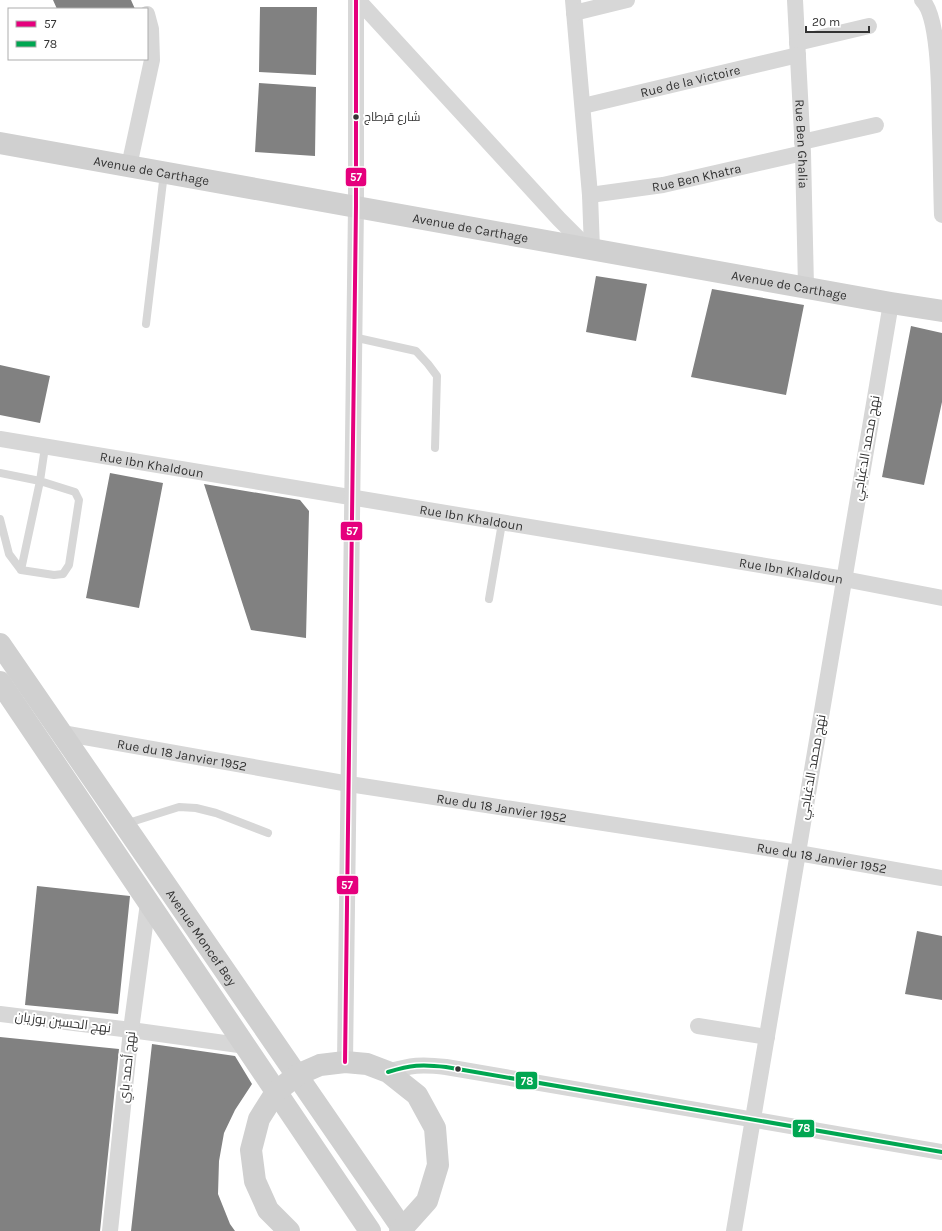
<svg xmlns="http://www.w3.org/2000/svg" width="942" height="1231" viewBox="0 0 942 1231" font-family="Karla,Cairo,sans-serif">
  <style>
    .building { fill: #818181 }
    .lines { fill: none; stroke-linecap: round; stroke-linejoin: round }
    .lane { stroke: #d7d7d7; stroke-width: 8 }
    .street { stroke: #d7d7d7; stroke-width: 16 }
    .secondary { stroke: #d0d0d0; stroke-width: 22 }
    .bus-1-casing { stroke: #fff; stroke-width: 7 }
    .bus-2-casing { stroke: #fff; stroke-width: 7 }
    .bus-1 { stroke: #e5007d; stroke-width: 4 }
    .bus-2 { stroke: #00a651; stroke-width: 4 }
    .bus-dot { fill: #333; stroke: #fff; stroke-width: 1.5 }
    .labels { text-anchor: middle; dominant-baseline: central; stroke-width: 4; stroke-linejoin: round; paint-order: stroke }
    .bus-label { font-size: 12px; fill: #333; stroke: #fff; text-anchor: start }
    .street-label { font-size: 13px; fill: #333; stroke: #fff }
    .line-badge { stroke: #fff; stroke-width: 1.5 }
    .badge-label { font-size: 11px; text-anchor: middle; font-weight: bold; fill: #fff }
  </style>
  <rect width="100%" height="100%" fill="#fff"/>
  <path class="building" d="M53,0H131L135,9H57Z
    M260,7H317L316,75L259,72Z
    M259,83L316,87L315,156L255,152Z
    M596,276L647,284L636,341L586,332Z
    M712,289L804,305L786,395L691,377Z
    M911,326L942,333V402L924,485L882,477Z
    M0,365L50,376L40,423L0,415Z
    M110,473L163,483L139,608L86,598Z
    M204,484L300,500L309,511L306,638L251,630Z
    M37,886L130,896L118,1014L25,1005Z
    M917,931L942,936V1000L905,994Z
    M0,1037L119,1049L100,1231H0Z
    M152,1044L235,1056L252,1084L235,1110L224,1133L219,1161L218,1194L230,1224L235,1231H131Z"/>
  <g class="lines">
    <path class="lane" d="M146,324L164,173
      M353,337L416,351L428,364L437,376L435,448
      M0,473L40,481L75,492L79,500L69,565L63,574L54,575L21,570L9,554L0,519
      M21,570L40,481L45,447
      M489,599L502,523
      M125,824L179,807L196,808L216,813L268,833"/>
    <g class="street">
      <path d="M358,0L559,219L588,248"/>
      <path d="M573,0L590,195L592,249"/>
      <path id="s1" d="M795,0L803,153L806,287"/>
      <path d="M922,0C941,18 939,105 940,132C941,160 941,188 942,215"/>
      <path d="M574,13L627,0"/>
      <path d="M797,43L869,26"/>
      <path id="s2" d="M583,106L798,55"/>
      <path d="M802,142L876,125"/>
      <path d="M129,166L152,60L151,29L147,14"/>
      <path id="s3" d="M590,195L663,185L803,153"/>
      <path id="s4" d="M0,439L844,579L942,598"/>
      <path id="s5" d="M62,733L349,784L798,853L942,878"/>
      <path d="M0,1014L131,1030L246,1046"/>
      <path d="M698,1026L767,1037"/>
      <path d="M345,1062L356,206V0"/>
      <path d="M388,1072C411,1065 421,1064 446,1067L942,1152"/>
      <path d="M110,1231L131,1030L148,903"/>
      <path d="M734,1231L891,303"/>
    </g>
    <g class="secondary">
      <path id="s6" d="M0,143L891,303L942,311"/>
      <path id="s7" d="M0,644L404,1231"/>
      <path d="M0,682L370,1231"/>
      <path d="M289,1231L268,1210L255,1181L251,1150L259,1119L276,1092L297,1075L320,1065L345,1062L367,1064L388,1072L417,1095L435,1128L438,1165L427,1201L400,1231"/>
    </g>
    <defs>
      <path id="bus-1" d="M345,1062L356,206V0"/>
      <path id="bus-2" d="M388,1072C411,1065 421,1064 446,1067L942,1152"/>
    </defs>
    <use href="#bus-1" class="bus-1-casing"/>
    <use href="#bus-2" class="bus-2-casing"/>
    <use href="#bus-1" class="bus-1"/>
    <use href="#bus-2" class="bus-2"/>
  </g>
  <g class="bus-dot">
    <circle cx="356" cy="117" r="3.5"/>
    <circle cx="458" cy="1069" r="3.5"/>
  </g>
  <g class="labels">
    <g class="bus-label">
      <text x="364" y="117">شارع قرطاج</text>
    </g>
    <g class="street-label">
      <text stroke="none"><textPath href="#s2" startOffset="110">Rue de la Victoire</textPath></text>
      <text stroke="none"><textPath href="#s1" startOffset="144">Rue Ben Ghalia</textPath></text>
      <text stroke="none"><textPath href="#s6" startOffset="154">Avenue de Carthage</textPath></text>
      <text stroke="none"><textPath href="#s3" startOffset="108">Rue Ben Khatra</textPath></text>
      <text stroke="none"><textPath href="#s6" startOffset="478">Avenue de Carthage</textPath></text>
      <text stroke="none"><textPath href="#s6" startOffset="802">Avenue de Carthage</textPath></text>
      <text transform="translate(866 448) rotate(-80)">نهج محمد الدغباجي</text>
      <text stroke="none"><textPath href="#s4" startOffset="154">Rue Ibn Khaldoun</textPath></text>
      <text stroke="none"><textPath href="#s4" startOffset="478">Rue Ibn Khaldoun</textPath></text>
      <text stroke="none"><textPath href="#s4" startOffset="802">Rue Ibn Khaldoun</textPath></text>
      <text stroke="none"><textPath href="#s5" startOffset="122">Rue du 18 Janvier 1952</textPath></text>
      <text transform="translate(812 767) rotate(-80)">نهج محمد الدغباجي</text>
      <text stroke="none"><textPath href="#s5" startOffset="446">Rue du 18 Janvier 1952</textPath></text>
      <text stroke="none"><textPath href="#s5" startOffset="770">Rue du 18 Janvier 1952</textPath></text>
      <text stroke="none"><textPath href="#s7" startOffset="356">Avenue Moncef Bey</textPath></text>
      <text transform="translate(63 1022) rotate(7)">نهج الحسين بوزيان</text>
      <text transform="translate(127 1067) rotate(-84)">نهج أحمد باي</text>
    </g>
  </g>
  <g class="line-badge">
    <rect x="345" y="167" width="22" height="20" rx="4" fill="#e5007d"/>
    <rect x="340" y="521" width="23" height="20" rx="4" fill="#e5007d"/>
    <rect x="336" y="875" width="23" height="20" rx="4" fill="#e5007d"/>
    <rect x="515" y="1071" width="23" height="19" rx="4" fill="#00a651"/>
    <rect x="792" y="1119" width="23" height="19" rx="4" fill="#00a651"/>
  </g>
  <g class="badge-label">
    <text x="356" y="181">57</text>
    <text x="352" y="535">57</text>
    <text x="347" y="889">57</text>
    <text x="527" y="1085">78</text>
    <text x="804" y="1132">78</text>
  </g>
  <rect x="8" y="8" width="140" height="52" fill="#ffffff" stroke="#adadad"/>
  <rect x="16" y="21" width="20" height="6" fill="#e5007d" stroke="#adadad"/>
  <text x="44" y="28" font-size="12" fill="#333333">57</text>
  <rect x="16" y="41" width="20" height="6" fill="#00a651" stroke="#adadad"/>
  <text x="44" y="48" font-size="12" fill="#333333">78</text>
  <path d="M806 26v6h63v-6" fill="none" stroke="#333333" stroke-width="2"/>
  <text x="812" y="26" font-size="12" fill="#333333" stroke="#ffffff" stroke-width="3" paint-order="stroke">20 m</text>
</svg>
